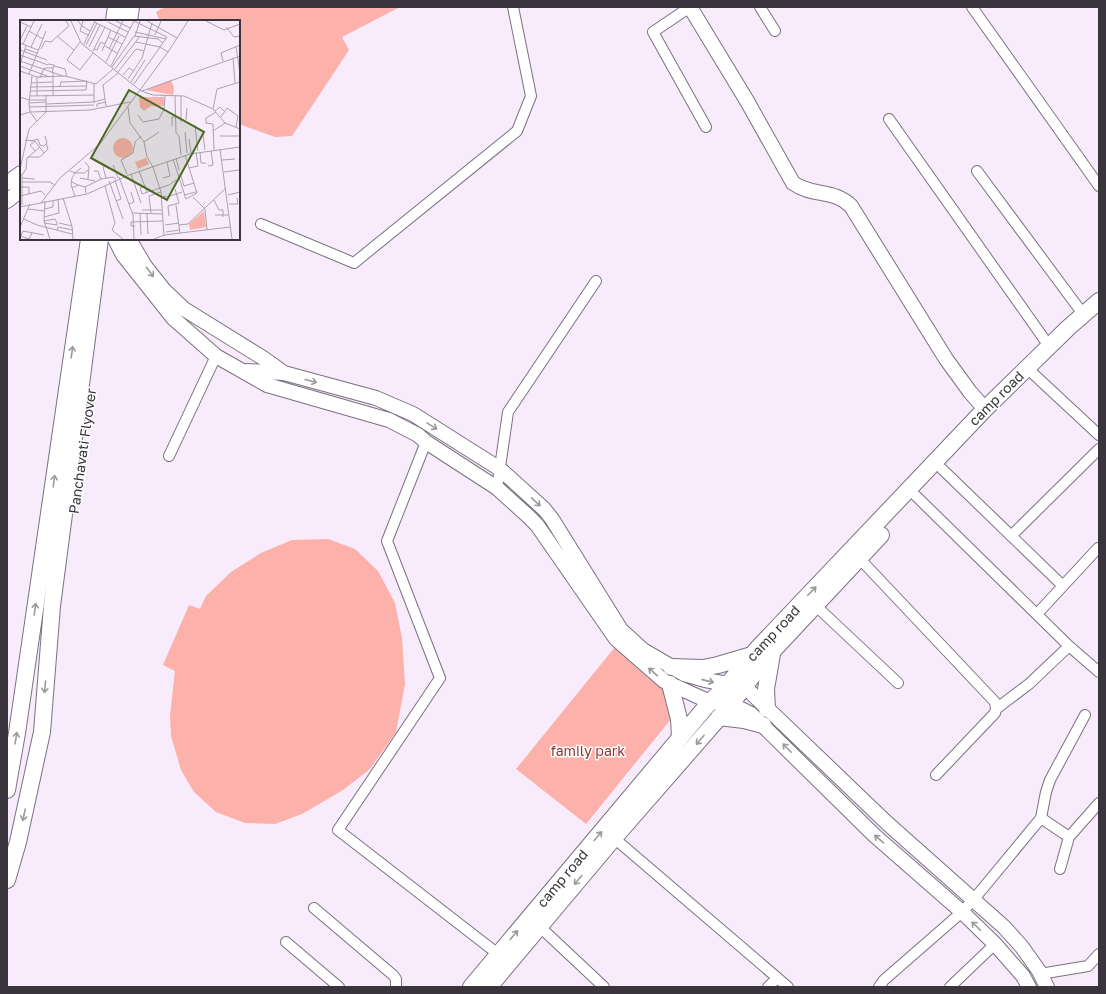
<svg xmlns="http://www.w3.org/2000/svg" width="1106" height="994" viewBox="0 0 1106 994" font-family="'Golos Text',sans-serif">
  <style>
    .green { fill: #fcb1aa }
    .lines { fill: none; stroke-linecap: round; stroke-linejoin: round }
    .street-casing { stroke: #7b7180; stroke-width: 12 }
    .secondary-casing { stroke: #7b7180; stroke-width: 16 }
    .primary-casing { stroke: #7b7180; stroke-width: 18 }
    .street { stroke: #fff; stroke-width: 10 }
    .secondary { stroke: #fff; stroke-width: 14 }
    .primary { stroke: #fff; stroke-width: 16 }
    .oneway { stroke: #9c9a9e }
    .labels { text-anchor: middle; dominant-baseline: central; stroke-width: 3; stroke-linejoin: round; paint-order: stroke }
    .street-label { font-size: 14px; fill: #3a353c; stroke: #fff }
    .park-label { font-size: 14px; fill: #8c3531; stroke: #fff }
    .inset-road { fill: none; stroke: #aba2af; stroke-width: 1 }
    .view { fill: #49691f; fill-opacity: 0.15; stroke: #49691f; stroke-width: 2 }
    .inset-edge { fill: none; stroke: #3a353c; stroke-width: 2 }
  </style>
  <rect width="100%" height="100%" fill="#f7ebfc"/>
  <path class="green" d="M165,7H400L342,37L349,50L292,136L275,137L239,124V21H160L156,12Z
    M328,539L355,549L378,571L395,603L402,638L405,684L396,732L370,769L343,790L302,814L275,824L245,823L216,812L194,792L181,770L171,736L170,715L175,671L163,665L189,605L200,609L206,596L231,572L261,553L292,540Z
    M615,647L684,703L586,824L516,769Z"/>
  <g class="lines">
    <defs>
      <path id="street" d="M690,7L653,32L706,127
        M760,7L775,31
        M972,7L1099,186
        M889,119L1049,346
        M977,171L1083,314
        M261,224L354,263L517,131L531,96L513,7
        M1027,368L1099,435
        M426,442L387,541L440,678L338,830L498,954
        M169,456L216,356
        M942,469L1062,585
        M497,488L508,412L596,281
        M916,496L1069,646L1099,672
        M1011,536L1099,449
        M859,558L995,702L996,709L995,713L936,775
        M815,605L898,683
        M1037,614L1098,548
        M996,709L1029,684L1069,646
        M1041,818L1069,837
        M614,838L788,987
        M1060,869L1069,837L1099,803
        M314,908L393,975L396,979V987
        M539,926L604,987
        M286,942L339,987
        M1040,974L1088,966L1099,954
        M768,987L777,978
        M879,987L884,980L962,912L974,899L1041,818L1046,792L1050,780L1085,715
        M950,987L995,944"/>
      <path id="secondary" d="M690,7L747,101L793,183C813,197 834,189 851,206L946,359L970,392L985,409
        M7,183L21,173
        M7,201L21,190
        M115,239L123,255L173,318L216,356L267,385L389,420L418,435L426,442L497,488L528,516L537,525L616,639L664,681L710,702L731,704L751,714L874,835L962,912L995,944L1023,976L1029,987
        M129,239L145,266L164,290L184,309L263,358L284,373
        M247,371L284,373L376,398L413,414L500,469L544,509L552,519L621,630L643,650L684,674L705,680L745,687L887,823L1004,927L1022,947L1039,971L1047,987"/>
      <path id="primary" d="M114,21L116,7
        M129,21L131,7
        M671,667L703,668L718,665L752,655
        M670,684L679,719L680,738
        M767,709L766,689L772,654
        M719,717L744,720L763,725
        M7,790L17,733L89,239
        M7,880L18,842L42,732L52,606L100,239
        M471,987L710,702L727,685L757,649L985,409L1068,328L1099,301
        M489,987L614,838L731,704L767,657L881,535"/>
    </defs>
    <use href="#street" class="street-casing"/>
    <use href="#secondary" class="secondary-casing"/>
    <use href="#primary" class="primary-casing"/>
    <use href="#street" class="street"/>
    <use href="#secondary" class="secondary"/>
    <use href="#primary" class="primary"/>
  </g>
  <defs><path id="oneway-shaft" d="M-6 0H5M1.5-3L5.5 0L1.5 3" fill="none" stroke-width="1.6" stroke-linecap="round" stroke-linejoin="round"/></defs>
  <g class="oneway">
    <use href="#oneway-shaft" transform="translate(150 272) rotate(53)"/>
    <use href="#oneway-shaft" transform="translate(72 352) rotate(-82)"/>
    <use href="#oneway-shaft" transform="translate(311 381) rotate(15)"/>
    <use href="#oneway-shaft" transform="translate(432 426) rotate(32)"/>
    <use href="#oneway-shaft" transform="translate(54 481) rotate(-82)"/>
    <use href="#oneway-shaft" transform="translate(536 502) rotate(43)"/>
    <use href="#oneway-shaft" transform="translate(812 591) rotate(-46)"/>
    <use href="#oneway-shaft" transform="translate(35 609) rotate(-82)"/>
    <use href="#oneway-shaft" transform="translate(653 672) rotate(-139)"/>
    <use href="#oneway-shaft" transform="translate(708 681) rotate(13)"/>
    <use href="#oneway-shaft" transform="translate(45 687) rotate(95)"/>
    <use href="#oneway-shaft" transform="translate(16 738) rotate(-81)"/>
    <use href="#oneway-shaft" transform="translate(700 740) rotate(131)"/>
    <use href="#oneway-shaft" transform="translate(787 748) rotate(-135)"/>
    <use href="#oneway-shaft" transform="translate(24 815) rotate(102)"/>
    <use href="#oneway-shaft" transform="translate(598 836) rotate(-50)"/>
    <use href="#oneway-shaft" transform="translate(879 839) rotate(-139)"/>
    <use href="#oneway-shaft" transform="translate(578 880) rotate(130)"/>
    <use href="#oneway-shaft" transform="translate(976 926) rotate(-136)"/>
    <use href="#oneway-shaft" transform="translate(514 935) rotate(-50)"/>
  </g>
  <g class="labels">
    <g class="street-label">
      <text transform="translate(996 398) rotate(-45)">camp road</text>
      <text transform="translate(82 451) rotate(-82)">Panchavati Flyover</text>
      <text transform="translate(773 633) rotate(-47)">camp road</text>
      <text transform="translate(562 878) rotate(-50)">camp road</text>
    </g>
    <g class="park-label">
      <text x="588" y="750">family park</text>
    </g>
  </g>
  <g transform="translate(20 20)">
    <rect width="220" height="220" fill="#f7ebfc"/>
    <path d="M151,60L154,68L153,75L126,70ZM119,77H144V86H131L124,91L120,87ZM93 128a10 10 0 1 1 20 0a10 10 0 1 1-20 0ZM126,138L129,144L118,149L115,142ZM184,191L186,207L170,210L169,204Z" fill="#fcb1aa"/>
    <path class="inset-road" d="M51,1L61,23L121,71M58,1L62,6L70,11M63,1L60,11L68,15M96,1L110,8M114,1L147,17L114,64M127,1L157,18M186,1L204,10L220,4M0,2L11,7M74,2L105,17M88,2L108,12M206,7L214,17L220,16M9,11L23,19M115,12L146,19M135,15L141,1M37,16L54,30M115,16L120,1M88,17L102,24M0,20L7,6M60,22L47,40L60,50L73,33M116,22L140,27L148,32M0,23L18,30M3,24L14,1M64,24L75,1M66,25L77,3M85,26L97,33M216,26L220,54M11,27L22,4M69,27L80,5M5,29L17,33M21,29L25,21L31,22L49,6L46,1M74,29L77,30L81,22L85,24M89,29L103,1M0,30L27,40M73,31L85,7M82,31L91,10M0,35L28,45M213,38L215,63M0,41L43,56M203,41L201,33L220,25M86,42L99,16M0,44L6,26M28,44L34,45L32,53M0,46L30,57M34,46L45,49L47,57M91,46L114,1M92,47L114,16L138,19L143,23M95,49L120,16M0,51L17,57L45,56L76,64L93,49M98,52L116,29L124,31M9,54L26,11M103,55L109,48L114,51M12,56L9,83L10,92L17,101M17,57V76M20,58L24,48H33M108,59L122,38L132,3M111,62L125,40M11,63L32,62M74,63V83M10,67L67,66M10,71L66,70L67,61L41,62L40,66M121,71L133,75L164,76L193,89L205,103L220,109M122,71L220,36M33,75V53M10,76L74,75M155,76L156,113L159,116L161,135M0,77L9,80H26M9,83L26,82M26,84L74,82L85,79M86,86L83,65L98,53M9,87L74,85M77,87V84L86,82M108,87L110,103L124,122L127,137L133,147L141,172L144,216M193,89L197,69L220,62M195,91L200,87L204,91M0,95L10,92L70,90L110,82M118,95L123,102L139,99L144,89L145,76M201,97L207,88L218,96L216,107M166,100L167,88M161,102V76M175,105L178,131M152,106V97H156M193,111L205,103M165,112L167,133M183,115L185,130M200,116H220M169,119L171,133M5,120L15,121L24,133M11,121L18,119L20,125L24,126L27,123L25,116M124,122L139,112M200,129L212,219M194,130L193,104L186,103V98L196,92M15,131L10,125L15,121M180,132L181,143H186M8,137H20L28,129L26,123M156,138L159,150M153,139L166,179L177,173L165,135M202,140L215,139M65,142L69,147L68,159M93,145L98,158M86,146L83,147L86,158M188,146L193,145L191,131M169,148L178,146L176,132M0,149L9,109L26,92V75M50,151L55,153L61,148M74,151H78L81,160M119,151L127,172M204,152L219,150L220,152M0,153L2,155V185M107,154L101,140L113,133L115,122L121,116M111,154L121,183M2,155L6,149L7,138L20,127M161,156L164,166L174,163M99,157L113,195L114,219M2,158L15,159M60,158L75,161M143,158L150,156L147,142M95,160L101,179L96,181M89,161L103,199M2,162H30L35,165M52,162L58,165L52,168M58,165L65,167L66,173M85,166L95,203L92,210L103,219M125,166L120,168L122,174L149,165L156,160M0,167H9V174M65,167L81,159L93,157L96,159M164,175L176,172M208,175L220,172M0,176L21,171L25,175M55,176L51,165L52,158L55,153H64L68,150M143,176L147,177L162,172M173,177L185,189M43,178L52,206L53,219M194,180L199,190H203V197M25,181L24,201L30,219M21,183L40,158L80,124L148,32L168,1M109,184L114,182L111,172M209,184H218L217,178M156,185L160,213M0,187L67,174L109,155L170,134L220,127M8,189L25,191M25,189L33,187V181M185,189L187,210M122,190H142M112,193L142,194M120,193L121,215M127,193L128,214M131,193L129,176L141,172M195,195H209M149,196L148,186L159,183L155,169M24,197L39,193L38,179M4,199L17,205L52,214M24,201L35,199L37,203V205L24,203M39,203L52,206M145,205L159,203M159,205L168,204L206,168M115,206H111V202L143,201M0,207L10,184M37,210L38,207L53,210M146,212L159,210M0,216L9,219L12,213M1,216L3,211L24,215M134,219L144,215L210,207"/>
    <path class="view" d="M109,70L184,112L147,180L71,138Z"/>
    <rect width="220" height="220" class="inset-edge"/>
  </g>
  <rect width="1106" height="994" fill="none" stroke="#3a353c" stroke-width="16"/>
</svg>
